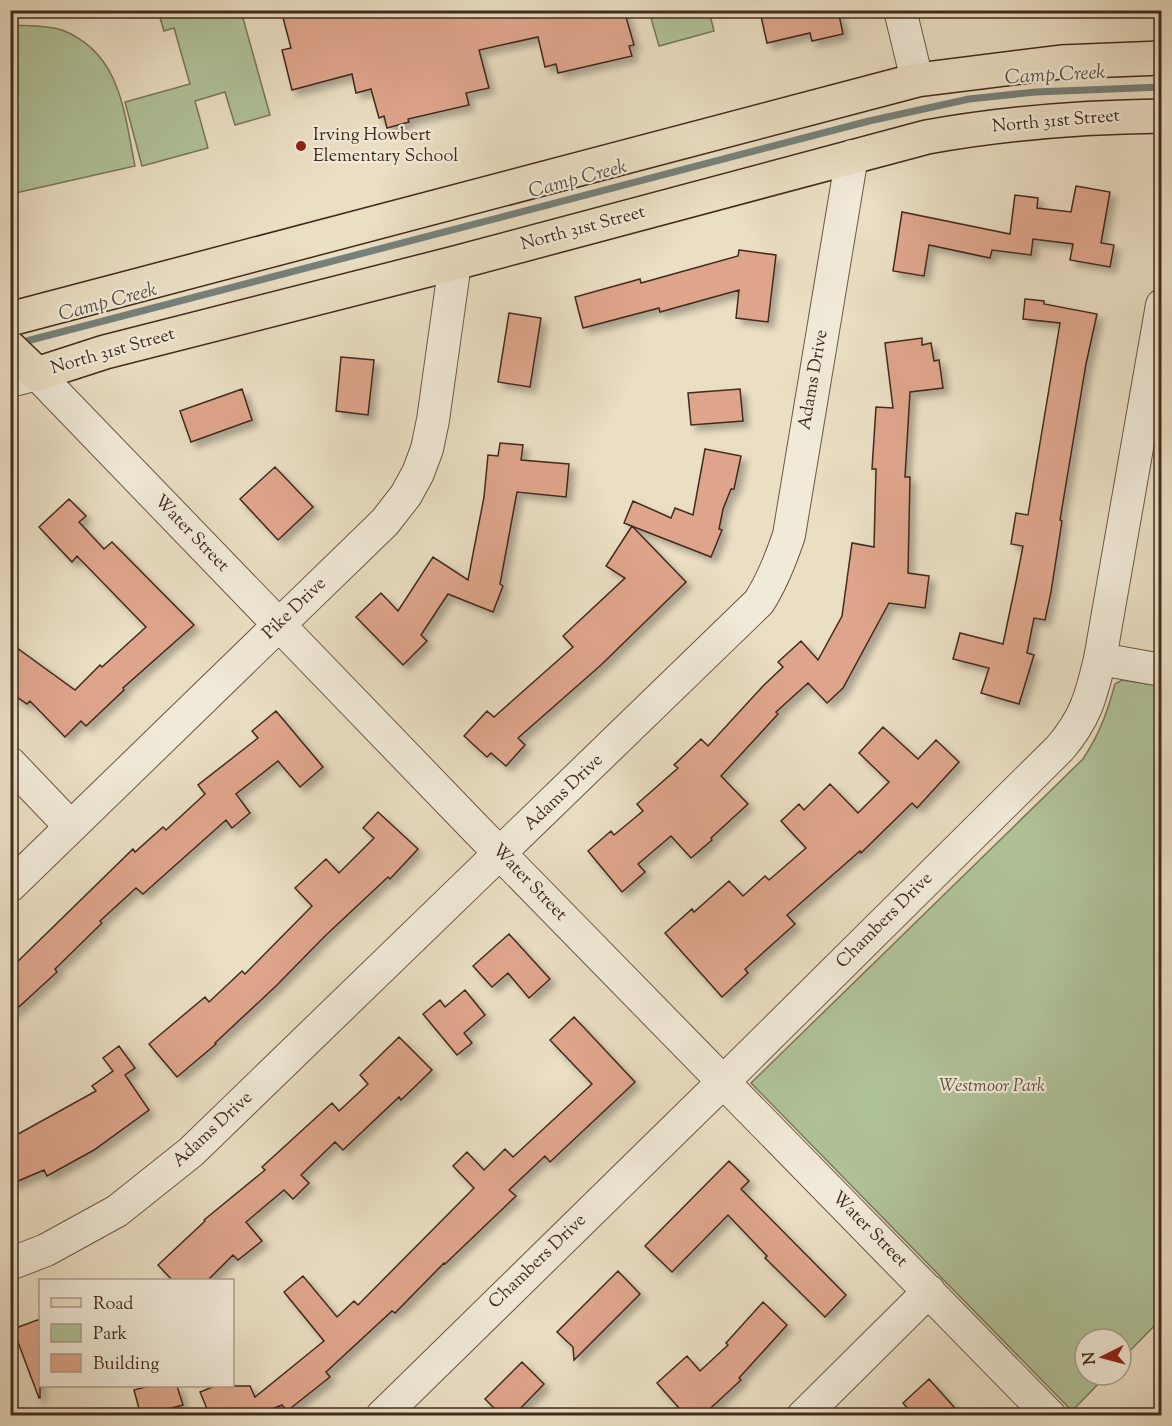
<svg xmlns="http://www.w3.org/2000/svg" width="1172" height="1426" viewBox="0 0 1172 1426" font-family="'Sorts Mill Goudy',serif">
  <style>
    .green { fill: #b0c299; stroke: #79765b; stroke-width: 1.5 }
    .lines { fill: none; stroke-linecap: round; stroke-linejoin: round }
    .stream { stroke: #76817b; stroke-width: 7 }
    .building { fill: #dfa58c; stroke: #422a1d; stroke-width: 1.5; filter: url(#shadow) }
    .minor-casing { stroke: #6c5746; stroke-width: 34 }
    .major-casing { stroke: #422a1d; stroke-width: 36 }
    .minor { stroke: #f1ead8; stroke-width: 32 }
    .major { stroke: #eadec3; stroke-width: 33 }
    .poi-dot { fill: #8f2418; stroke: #f1ead8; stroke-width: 2 }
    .labels { text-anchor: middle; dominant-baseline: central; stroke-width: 4.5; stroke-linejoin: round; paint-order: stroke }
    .street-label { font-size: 18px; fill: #422a1d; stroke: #f1ead8 }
    .poi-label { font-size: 18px; fill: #422a1d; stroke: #f1ead8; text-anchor: start }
    .park-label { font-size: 18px; font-style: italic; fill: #5e503c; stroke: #f1ead8 }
    .water-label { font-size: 20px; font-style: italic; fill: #584e44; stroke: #f1ead8 }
  </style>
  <defs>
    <filter id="shadow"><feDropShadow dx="5.5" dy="5.5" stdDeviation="3" flood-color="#0004"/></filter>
  </defs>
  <rect width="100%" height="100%" fill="#eadec3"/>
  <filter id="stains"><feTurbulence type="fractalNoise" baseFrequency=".00333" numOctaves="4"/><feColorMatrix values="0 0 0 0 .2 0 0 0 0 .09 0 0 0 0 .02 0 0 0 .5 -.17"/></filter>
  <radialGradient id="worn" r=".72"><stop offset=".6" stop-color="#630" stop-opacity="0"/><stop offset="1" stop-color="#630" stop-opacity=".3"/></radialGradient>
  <path class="green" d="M158,11H241L270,115L235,125L225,92L195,101L208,148L142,166L125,102L190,84L174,28L164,31Z
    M649,11H709L714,31L659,46Z
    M11,25C27,26 46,25 62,30C121,53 124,112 135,166L11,194Z
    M1122,680L1161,686V1319L1121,1360V1339H1085V1375H1107L1072,1411L751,1083L1083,759C1100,733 1107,713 1115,684Z"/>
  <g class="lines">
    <path class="stream" d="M19,343L869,121L969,99L1036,92L1162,87"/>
  </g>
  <path class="building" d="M281,10H624L634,45L629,46L632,56L558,73L556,64L545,67L538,37L479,50L489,88L466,93L469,105L408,119L409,122L387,128L384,116L379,118L371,89L356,93L352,74L292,90L282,50L291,48Z
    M766,10H838L843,34L812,41L810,33L767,43L761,16L767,15Z
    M1076,186L1110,192L1101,243L1114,245L1110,267L1070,260L1073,244L1033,239L1031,255L992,250L990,258L929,245L924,276L893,271L902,212L1010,234L1015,195L1038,198L1037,208L1071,212Z
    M739,250L776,255L768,322L736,318L739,290L660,312L659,308L583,328L575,297L640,279L641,283L738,256Z
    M1025,299L1044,301V304L1097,314L1086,364L1060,520L1062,521L1051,592L1045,620L1034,618L1027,653L1034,655L1019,704L981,693L989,668L953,659L960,633L1003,644L1016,582L1023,546L1011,544L1016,513L1028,515L1060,323L1023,319Z
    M509,313L541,318L530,387L498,382Z
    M922,338V345L931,343L934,361L939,360L943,388L910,392L905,477H910L908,573L929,576L925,608L889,603L843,688L827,703L808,683L776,712L778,714L721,776L748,804L711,838L712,840L691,858L671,836L638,864L645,872L622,892L588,851L611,831L614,835L643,811L637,804L678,768L674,765L701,739L708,746L763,686L783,667L778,662L801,641L818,660L842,616L852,543L874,547L876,469H872L876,407L893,408L885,343Z
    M341,357L374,360L368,415L336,411Z
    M242,389L252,420L191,442L180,411Z
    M740,389L743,421L691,425L688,393Z
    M500,443L523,445L521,460L569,464L566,497L517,492L500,584L503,586L493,612L448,594L421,635L427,641L403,665L356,617L381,593L398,611L433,557L468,580L484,497L488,455L498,456Z
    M705,449L741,456L734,489H731L723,509L719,529L722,530L711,557L624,523L633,501L671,518L675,508L693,515Z
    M275,467L313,507L278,540L240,499Z
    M69,499L86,516L79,522L104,549L112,542L194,625L123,688L124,690L86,726L81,721L65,737L30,701L27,704L10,692V643L75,690L100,665L102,667L146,627L77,556L72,562L39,527Z
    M632,526L686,582L601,665L518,738L525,745L506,766L491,753L487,757L464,736L487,711L494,717L573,647L563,636L625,578L606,566Z
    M276,711L323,767L300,787L278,761L236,794L250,813L232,828L226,820L143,894L136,888L100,921L102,923L55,969L57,972L10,1015V969L133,849L135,852L163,827L166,830L205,794L198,785L258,738L252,731Z
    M883,727L918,759L936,740L959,762L917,808L912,803L861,853L860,851L787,915L795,924L745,969L748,973L722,997L665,933L692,909L694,912L729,881L743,896L765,876L769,880L806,848L781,821L799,804L804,810L830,784L858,813L889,782L859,753Z
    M378,812L418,849L390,879L388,877L325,936L276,986L215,1043L216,1044L177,1077L149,1044L205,997L209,1002L242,971L245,974L312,906L295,888L326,859L339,873L374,838L363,828Z
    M509,934L550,979L529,998L508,973L492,987L473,966Z
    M465,990L485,1015L464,1033L472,1043L457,1055L423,1014L440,1000L445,1007Z
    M574,1017L635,1082L550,1162L545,1156L509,1190L516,1196L445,1264L444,1263L395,1313L392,1311L326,1372L330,1377L287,1411L282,1405L262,1413L263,1416H210L200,1392L215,1386H250L255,1397L324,1341L284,1292L303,1276L337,1317L354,1301L358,1305L474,1188L453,1166L467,1152L484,1170L505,1149L513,1157L592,1084L550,1040Z
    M399,1037L432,1070L401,1100L399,1097L343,1150L335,1142L301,1175L309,1183L293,1199L284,1190L246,1222L262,1241L238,1260L233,1255L207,1281H173L158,1265L205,1221L204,1220L265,1170L262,1167L332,1103L339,1111L368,1084L360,1075Z
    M119,1046L135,1068L125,1075L149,1110L94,1150L47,1176L44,1170L11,1184V1138L96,1091L92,1086L113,1071L103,1058Z
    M729,1161L749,1181L741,1189L846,1295L825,1317L765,1258L767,1256L728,1215L672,1272L645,1246Z
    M618,1271L640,1294L574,1360L573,1347L557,1332Z
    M763,1302L787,1325L739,1378L741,1380L702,1416H686L657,1383L687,1356L700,1371L728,1345L726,1343Z
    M40,1319V1398H39L13,1329Z
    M522,1362L544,1384L513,1416H502L485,1399Z
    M929,1379L962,1416H914L903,1403Z
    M149,1386H177L183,1405L141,1416L134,1390Z"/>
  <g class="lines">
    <defs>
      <path id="minor" d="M900,10L917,80
        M10,381L37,374L477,830L1050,1416
        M1100,659L1162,670
        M10,763L71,827
        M10,886L385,522L406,495L418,473L427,449L433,420L455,263
        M10,1264L46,1250L117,1211L191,1152L759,602C773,580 781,559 789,535L852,156
        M382,1416L723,1082L1060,748C1085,719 1091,697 1100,659L1162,305
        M803,1416L929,1291"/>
      <path id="major" d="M10,319L917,80L1061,62L1162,58
        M10,348L37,374L105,352L455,263L927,137C1005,123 1083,117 1162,116"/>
    </defs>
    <use href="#minor" class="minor-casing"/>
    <use href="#major" class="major-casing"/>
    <use href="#minor" class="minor"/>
    <use href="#major" class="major"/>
  </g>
  <circle class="poi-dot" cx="301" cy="146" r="6"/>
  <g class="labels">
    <g class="street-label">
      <text transform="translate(1056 122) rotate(-5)">North 31st Street</text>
      <text transform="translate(583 229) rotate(-15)">North 31st Street</text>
      <text transform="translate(113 352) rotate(-16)">North 31st Street</text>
      <text transform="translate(814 380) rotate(-80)">Adams Drive</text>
      <text transform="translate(191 534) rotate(46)">Water Street</text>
      <text transform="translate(295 609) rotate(-44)">Pike Drive</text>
      <text transform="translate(564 793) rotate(-44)">Adams Drive</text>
      <text transform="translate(529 883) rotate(46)">Water Street</text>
      <text transform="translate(885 921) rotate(-45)">Chambers Drive</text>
      <text transform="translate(213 1130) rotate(-43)">Adams Drive</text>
      <text transform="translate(869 1230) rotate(45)">Water Street</text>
      <text transform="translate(538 1262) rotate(-44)">Chambers Drive</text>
    </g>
    <g class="poi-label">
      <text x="313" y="136">Irving Howbert<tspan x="313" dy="21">Elementary School</tspan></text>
    </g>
    <g class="park-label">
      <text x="992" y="1087">Westmoor Park</text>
    </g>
    <g class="water-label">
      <text transform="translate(1055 76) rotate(-3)">Camp Creek</text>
      <text transform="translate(578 180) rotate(-15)">Camp Creek</text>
      <text transform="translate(108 303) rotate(-15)">Camp Creek</text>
    </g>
  </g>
  <rect width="1172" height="1426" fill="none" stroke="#eadec3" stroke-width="36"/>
  <rect x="12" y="12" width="1148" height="1402" fill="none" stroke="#422a1d" stroke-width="3"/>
  <rect x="18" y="18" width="1136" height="1390" fill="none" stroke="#422a1d" stroke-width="1.5"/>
  <rect x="39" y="1279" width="195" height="108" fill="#f1ead8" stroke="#ab9d8d" stroke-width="1.5"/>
  <rect x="51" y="1298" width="30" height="9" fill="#eadec3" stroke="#ab9d8d" stroke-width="1.5"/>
  <text x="93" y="1309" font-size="18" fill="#422a1d">Road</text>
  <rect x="51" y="1324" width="30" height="18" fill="#b0c299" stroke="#ab9d8d" stroke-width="1.5"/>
  <text x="93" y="1339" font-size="18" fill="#422a1d">Park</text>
  <rect x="51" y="1354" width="30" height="18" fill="#dfa58c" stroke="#ab9d8d" stroke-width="1.5"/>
  <text x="93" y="1369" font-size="18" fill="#422a1d">Building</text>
  <g transform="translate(1103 1357) rotate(264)"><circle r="28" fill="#f1ead8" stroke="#ab9d8d" stroke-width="1.5"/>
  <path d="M0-4.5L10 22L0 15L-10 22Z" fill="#8f2418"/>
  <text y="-9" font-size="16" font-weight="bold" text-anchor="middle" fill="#422a1d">N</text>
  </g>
  <rect width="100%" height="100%" filter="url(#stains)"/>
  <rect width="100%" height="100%" fill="url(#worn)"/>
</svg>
